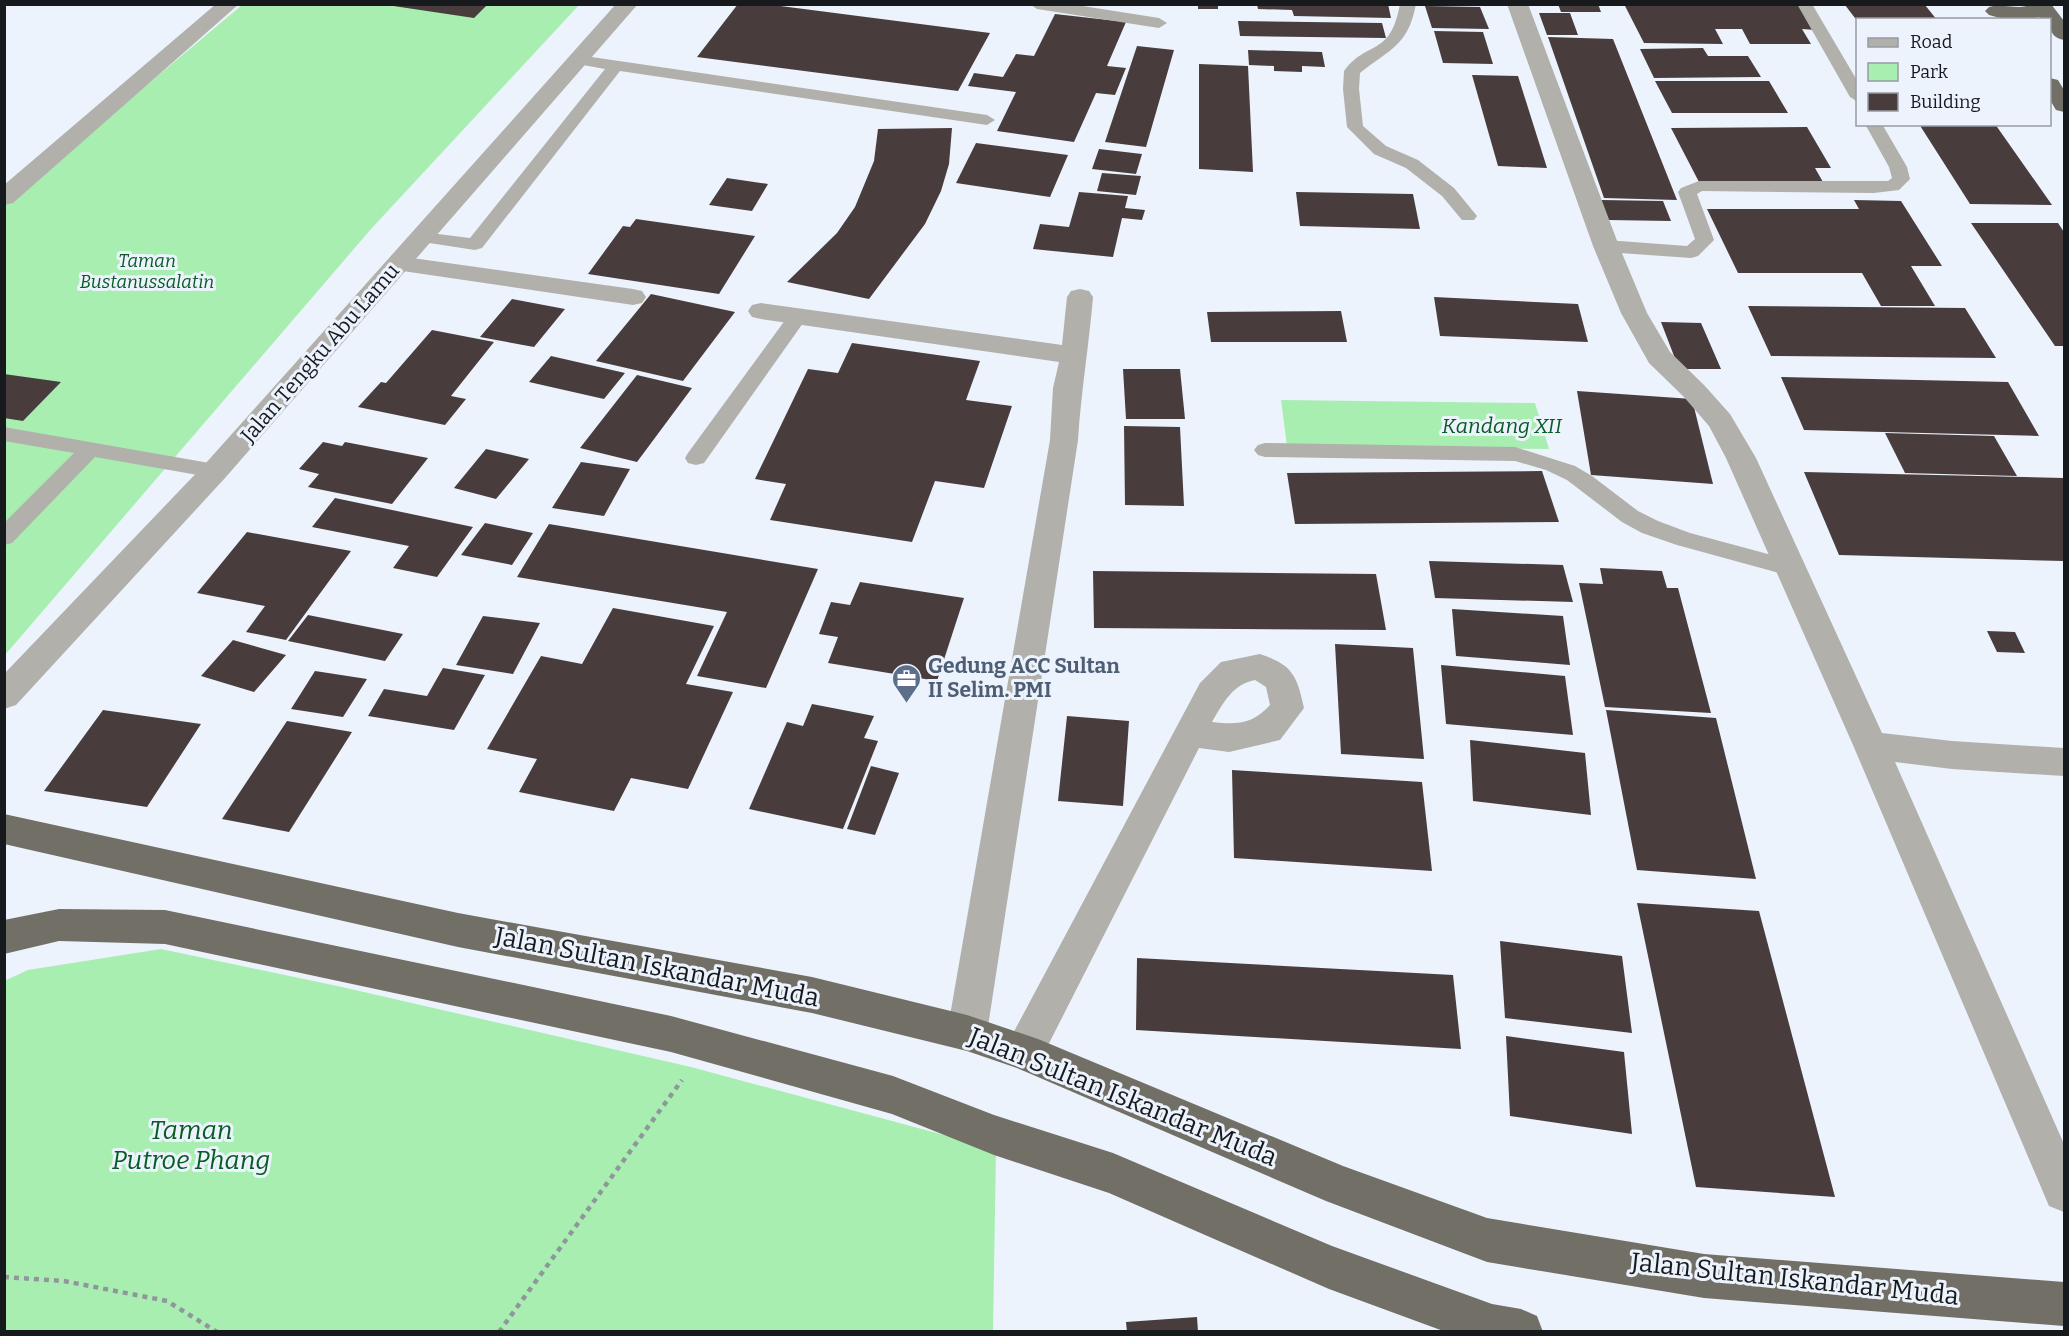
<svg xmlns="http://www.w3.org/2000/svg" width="2069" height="1336" viewBox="0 0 2069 1336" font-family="Bitter,serif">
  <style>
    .green { fill: #a8eeb1 }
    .building { fill: #483d3c }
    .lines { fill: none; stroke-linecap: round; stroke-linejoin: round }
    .path { stroke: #91969d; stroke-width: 4.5; stroke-dasharray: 5 5; stroke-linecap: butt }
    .service { fill: #b1b0ab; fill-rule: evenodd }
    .minor { fill: #b1b0ab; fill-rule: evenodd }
    .tertiary { fill: #b1b0ab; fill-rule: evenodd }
    .trunk { fill: #726f66; fill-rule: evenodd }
    .labels { text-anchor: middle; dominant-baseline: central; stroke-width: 6; stroke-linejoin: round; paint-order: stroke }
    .far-park-label { font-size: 18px; font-style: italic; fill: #085b22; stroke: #ecf3fd }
    .street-label { font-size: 21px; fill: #171a1d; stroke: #ecf3fd }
    .park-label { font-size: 21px; font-style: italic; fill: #085b22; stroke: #ecf3fd }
    .service-label { font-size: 21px; font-weight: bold; fill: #4e5e75; stroke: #ecf3fd; text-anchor: start }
    .near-street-label { font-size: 26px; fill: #171a1d; stroke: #ecf3fd }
    .near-park-label { font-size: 26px; font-style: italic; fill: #085b22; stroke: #ecf3fd }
  </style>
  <rect width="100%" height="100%" fill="#ecf3fd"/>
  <path class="green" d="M242,5H579L371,229L5,655L4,205Z
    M1281,400L1535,403L1549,449L1287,446Z
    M161,949L342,987L691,1067L996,1149L993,1331H5L4,981L28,970Z"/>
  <path class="building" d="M380,4H488L474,18Z
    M738,4H765L990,33L958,91L697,57Z
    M1198,4H1218V9H1198Z
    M1257,4H1388L1391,18L1294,16L1292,10L1258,9Z
    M1558,4H1598L1601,12H1561Z
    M1624,4H1799L1816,30L1802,29L1811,44H1750L1742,29H1715L1723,44L1644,43Z
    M1845,5H1925L1937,20H1858V22Z
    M1425,6L1480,7L1489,29L1432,28Z
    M1539,13H1570L1578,35H1547Z
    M1055,14L1126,22L1107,66L1126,68L1115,95L1096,93L1074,142L997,131L1016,92L968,86L974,73L1003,77L1016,54L1034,56Z
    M1238,21L1382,23L1386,38L1240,36Z
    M1434,31L1483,32L1493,64L1443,63Z
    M1548,37L1613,39L1677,200L1604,198Z
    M1137,46L1174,50L1146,147L1105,142Z
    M1703,48L1708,56H1748L1761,77L1654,78L1640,49Z
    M1248,50L1322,52L1325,67L1302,66V72L1274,71V66L1249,65Z
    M1199,64L1248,66L1253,172L1199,169Z
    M1472,75L1518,76L1547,168L1498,166Z
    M1655,81H1769L1788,113H1672Z
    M1919,124H1995L2052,205L1970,204Z
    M1807,127L1831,168H1815L1823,182H1699L1671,128Z
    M952,128L949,164L941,191L925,224L869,299L787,282L837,233L855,207L874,161L878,129Z
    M976,143L1068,155L1050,197L956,183Z
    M1099,149L1142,154L1136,174L1092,169Z
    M1102,173L1141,176L1136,195L1097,191Z
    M727,178L768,184L752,211L709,205Z
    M1079,192L1128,196L1125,208L1145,210L1142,220L1122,218L1113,257L1033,249L1040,224L1069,227Z
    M1296,192L1413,194L1420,229L1300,226Z
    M1601,200L1663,201L1671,221L1608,220Z
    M1854,200L1901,201L1942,266H1911L1935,306H1881L1862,273H1738L1707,209H1859Z
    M636,219L755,236L719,294L588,274L623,226L630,227Z
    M1971,223H2058L2064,232V346H2055Z
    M651,294L735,312L683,381L596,361Z
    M1434,297L1578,304L1588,342L1440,336Z
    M512,299L565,309L534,347L480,337Z
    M1748,306L1965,308L1996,358L1771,356Z
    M1341,311L1347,342H1211L1207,312Z
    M1661,322L1701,323L1721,369H1679Z
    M432,330L494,342L451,396L466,399L445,425L358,407L381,382L386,383Z
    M852,343L980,361L966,400L1012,406L984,488L935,481L912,542L770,520L786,484L755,479L808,369L838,373Z
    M551,356L625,373L604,399L529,382Z
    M1123,369H1180L1185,419H1126Z
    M4,374L61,382L23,421L4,418Z
    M637,375L692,388L637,462L580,448Z
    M1781,377L2008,382L2039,436L1804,430Z
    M1577,391L1692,399L1713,484L1591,475Z
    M1124,426L1180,427L1184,506L1125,505Z
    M1885,433L1994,436L2017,476L1905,473Z
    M323,442L342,446L345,442L428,458L392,504L308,487L319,474L299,469Z
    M486,449L529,459L496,499L454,488Z
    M581,462L630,469L604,516L552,508Z
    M1542,471L1559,522L1295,524L1287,473Z
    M1804,472L2064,478V561L1839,555Z
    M335,498L473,527L437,577L393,568L409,546L312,527Z
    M485,523L533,533L512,565L461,555Z
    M549,524L818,569L766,688L697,676L727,612L517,577Z
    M247,532L351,551L286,640L246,632L265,606L197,593Z
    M1429,561L1563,565L1573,602L1435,598Z
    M1600,568L1662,571L1667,588H1678L1711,713L1605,707L1579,583L1603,584Z
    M1093,571L1376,574L1386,630L1094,628Z
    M860,582L964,598L937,681L828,663L838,637L819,634L831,602L850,605Z
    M613,608L714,626L686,684L733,692L688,789L631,778L614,811L519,792L537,759L487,749L541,656L582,664Z
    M1452,609L1563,616L1570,665L1456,656Z
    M308,615L403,634L385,661L288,641Z
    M483,616L540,623L513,674L456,665Z
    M1987,631L2015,632L2025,653L1997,652Z
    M233,640L286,655L254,692L201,676Z
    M1335,644L1413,648L1424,759L1341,754Z
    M1441,665L1565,676L1573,735L1446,724Z
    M443,668L485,675L454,730L368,716L384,689L427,696Z
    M315,671L367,679L343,717L291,709Z
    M812,704L874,716L864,738L878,741L843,829L749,809L787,722L803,726Z
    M103,710L201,724L147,807L44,791Z
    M1606,710L1716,718L1756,879L1637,870Z
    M1067,716L1129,721L1123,806L1058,801Z
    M287,721L352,732L289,832L222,819Z
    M1470,740L1585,753L1591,815L1473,801Z
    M871,766L899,773L875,835L847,829Z
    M1232,770L1422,782L1432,871L1234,858Z
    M1637,903L1759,911L1835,1197L1696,1187Z
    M1500,941L1622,956L1632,1033L1505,1018Z
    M1137,958L1453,975L1461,1049L1136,1030Z
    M1506,1036L1624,1052L1632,1134L1510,1116Z
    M1197,1317L1198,1332H1127L1126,1322Z"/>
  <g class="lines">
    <path class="path" d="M4,1277L64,1281L167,1301L217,1332
      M499,1332L682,1080"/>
    <path class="service" d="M1030,4H1070L1159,18L1167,23L1159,28L1037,9Z
      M1400,4H1416C1408,46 1390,49 1360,73L1359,89L1363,126L1386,146L1418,160L1454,188L1477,216L1474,220H1462L1442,196L1406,168L1374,154L1347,127L1343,89L1344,71C1368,39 1390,58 1400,4Z
      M1797,4H1812L1858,82V102L1850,97Z
      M578,55L987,115L995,120L987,125L620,71L482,248L475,250L416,241L413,237L416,233L422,232L470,238L605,69L572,63L570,60L572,57Z
      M1865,124H1882L1907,167L1910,179L1899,190L1874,193L1702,191L1697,194L1714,240L1698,256L1691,258L1606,252L1599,250L1597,246L1599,242L1606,240L1687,246L1695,239L1678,192L1681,188L1699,181H1888L1892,178L1889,167Z
      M798,310L805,312L808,316L704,463L696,465L688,463L685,458L688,453L791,312Z
      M4,427L215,464L223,466L226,471L223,476L215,478L95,457L12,543L4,545V523L74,453L4,441Z
      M1265,443L1515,447L1575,466L1592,476L1638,511L1658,521L1690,533L1798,562L1801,568L1798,574L1790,576L1677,545L1642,533L1622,522L1567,480L1546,470L1515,461L1265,457L1258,455L1254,450L1258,445Z"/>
    <path class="minor" d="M1507,4H1528L1619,246L1647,313L1670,352L1704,385L1730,414L1756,458L1882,733L1952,741L2064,748V776L1952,769L1895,762L2064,1144V1212L2049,1206L1853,745L1726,458L1709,426L1684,397L1649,363L1621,313L1593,246Z
      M398,256L633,289L642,291L646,297L642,303L633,305L389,269L385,264L389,259Z
      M1080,289L1089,291L1093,297C1089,345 1081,392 1078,440L987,1033L981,1046L967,1051L953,1046L947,1033L1050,440L1053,388L1059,362L761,319L752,317L748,311L752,305L761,303L1062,345L1067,297L1071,291Z
      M1260,654C1293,665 1297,676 1304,708L1280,740L1229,752L1199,748L1038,1065L1024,1071L1010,1065L1004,1052L1010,1039L1200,683L1221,662ZM1255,680L1266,687L1270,705C1253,724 1237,725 1212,722C1223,703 1233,684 1255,680Z"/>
    <path class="tertiary" d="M216,4H239L13,203L4,205V185Z
      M616,4H638L225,478L16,705L4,709V674L205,464Z"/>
    <path class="trunk" d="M2030,4H2051L2064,21V40C2052,38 2050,31 2050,20H2041L2039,17C2023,22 2005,20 1989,15L1985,11L1989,7C2001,3 2023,11 2030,4Z
      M2050,78L2058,80L2064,90V112L2056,110L2050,100Z
      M4,814L458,913L812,977L967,1015L1038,1039L1343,1166L1487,1218L1704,1254L2064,1282V1326L1704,1298L1487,1262L1326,1201L1017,1068L967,1051L812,1013L458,947L4,844Z
      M59,909L165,910L671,1016L893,1076L994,1115L1113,1153L1332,1246L1492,1304L1521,1309L1537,1316L1543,1332H1446L1329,1289L1109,1193L994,1155L892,1114L671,1052L165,944L59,941L4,954V920Z"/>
  </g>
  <defs>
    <symbol id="office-pin" viewBox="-11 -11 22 30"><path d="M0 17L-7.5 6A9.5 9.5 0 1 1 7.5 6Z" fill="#5c6f8a" stroke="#ecf3fd"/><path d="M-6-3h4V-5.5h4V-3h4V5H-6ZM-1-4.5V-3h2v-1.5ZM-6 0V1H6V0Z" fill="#fff"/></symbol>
  </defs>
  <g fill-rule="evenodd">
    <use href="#office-pin" x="890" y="662" width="33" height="45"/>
  </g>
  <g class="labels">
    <g class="far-park-label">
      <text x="147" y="261">Taman<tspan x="147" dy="21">Bustanussalatin</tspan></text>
    </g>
    <g class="street-label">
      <text transform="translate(320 353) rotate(-49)">Jalan Tengku Abu Lamu</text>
    </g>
    <g class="park-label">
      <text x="1502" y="426">Kandang XII</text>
    </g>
    <g class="service-label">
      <text x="928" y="666">Gedung ACC Sultan<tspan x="928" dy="24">II Selim. PMI</tspan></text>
    </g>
    <g class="near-street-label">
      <text transform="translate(657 967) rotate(11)">Jalan Sultan Iskandar Muda</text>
      <text transform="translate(1123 1097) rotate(22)">Jalan Sultan Iskandar Muda</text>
      <text transform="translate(1795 1279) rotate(6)">Jalan Sultan Iskandar Muda</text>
    </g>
    <g class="near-park-label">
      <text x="191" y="1130">Taman<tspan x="191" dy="30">Putroe Phang</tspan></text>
    </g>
  </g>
  <rect width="2069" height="1336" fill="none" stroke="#171a1d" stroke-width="12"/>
  <rect x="1856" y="18" width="195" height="108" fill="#ecf3fd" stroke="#979ca3" stroke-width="1.5"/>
  <rect x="1868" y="38" width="30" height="9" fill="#b1b0ab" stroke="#979ca3" stroke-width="1.5"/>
  <text x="1910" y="48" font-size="18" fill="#171a1d">Road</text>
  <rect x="1868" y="63" width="30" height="18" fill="#a8eeb1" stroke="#979ca3" stroke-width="1.5"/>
  <text x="1910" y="78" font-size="18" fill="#171a1d">Park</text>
  <rect x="1868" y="93" width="30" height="18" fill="#483d3c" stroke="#979ca3" stroke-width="1.5"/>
  <text x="1910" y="108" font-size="18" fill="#171a1d">Building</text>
</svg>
